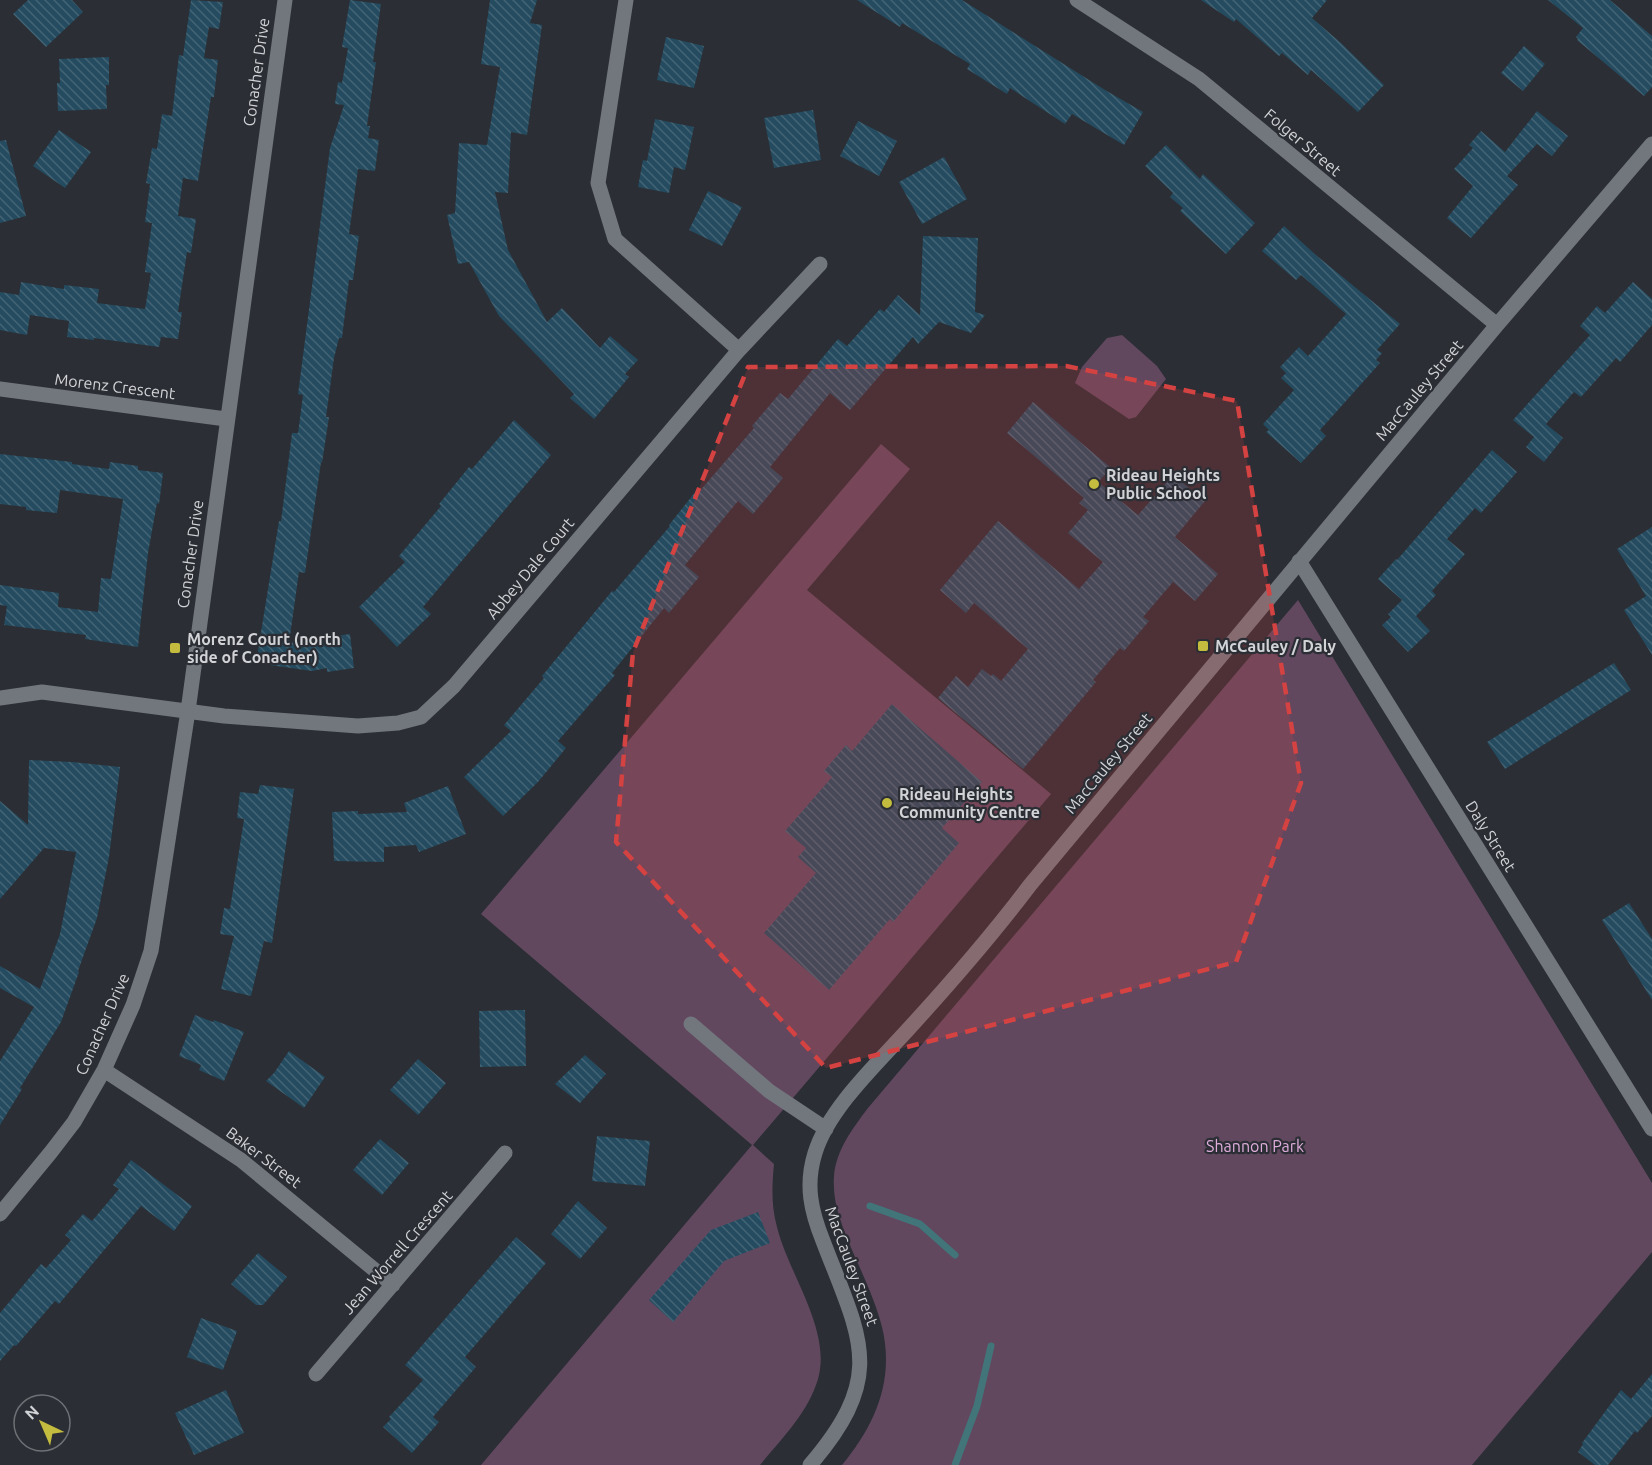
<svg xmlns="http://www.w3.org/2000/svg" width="1652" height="1465" viewBox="0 0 1652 1465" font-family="Ubuntu,sans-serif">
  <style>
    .green { fill: #61485f }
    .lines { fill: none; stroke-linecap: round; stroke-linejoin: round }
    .stream { stroke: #427579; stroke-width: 7 }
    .building { fill: url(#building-back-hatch) }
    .minor { stroke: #72767d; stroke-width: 15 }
    .marked { fill: #d54242; fill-opacity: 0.2; stroke: #d54242; stroke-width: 4.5; stroke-dasharray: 12 8; stroke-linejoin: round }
    .poi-dot { fill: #c4bc3e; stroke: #2b2e34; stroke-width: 2 }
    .labels { text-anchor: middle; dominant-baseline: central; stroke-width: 4.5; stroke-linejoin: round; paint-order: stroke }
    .street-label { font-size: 16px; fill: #d1d3d7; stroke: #2b2e34 }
    .poi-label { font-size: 16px; font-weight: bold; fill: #d1d3d7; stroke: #2b2e34; text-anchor: start }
    .park-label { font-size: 16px; fill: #e0addc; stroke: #2b2e34 }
  </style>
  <defs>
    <pattern id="building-back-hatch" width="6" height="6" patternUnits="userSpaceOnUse" patternTransform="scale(1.5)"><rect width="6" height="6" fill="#244b5f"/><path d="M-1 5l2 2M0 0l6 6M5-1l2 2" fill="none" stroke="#436475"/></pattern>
  </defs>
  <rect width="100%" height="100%" fill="#2b2e34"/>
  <path class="green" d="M1122,335L1157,366L1166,379L1136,417L1129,419L1075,383L1082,367L1107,338Z
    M881,444L910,469L807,590L1051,794L753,1145L774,1164C772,1185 771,1206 777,1227C788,1273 832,1330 818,1379C808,1413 782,1438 760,1465H481L752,1145L481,914Z
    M1298,600L1652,1183V1252L1472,1465H842C875,1425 895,1380 882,1327C875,1300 863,1275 852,1250C842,1226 832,1203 834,1176C836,1150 853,1128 868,1108Z"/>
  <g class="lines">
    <path class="stream" d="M870,1206L920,1224L955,1255
      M955,1465L977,1406L991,1346"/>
  </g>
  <path class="building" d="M28,0H72L83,12L46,47L13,14Z
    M191,0L223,2L219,29L209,27L204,58L218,60L214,97H211L198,181L183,178L178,216L196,219L191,253L187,252L178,312H182L178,339L161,337L159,347L94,338V340L67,337L69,321L30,315L27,335L0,330V292L19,295L21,282L64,289V285L99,289L97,303L145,309L151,273L145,272L152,223L145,222L150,184L146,183L152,148L157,149L162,114L172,116L179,55L183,56Z
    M350,0L381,4L373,62H376L367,126H370L368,138L379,140L375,171L358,169L349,234L359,236L353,280H349L342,338H339L334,358L326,417H329L322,463L321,462L305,573L299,572L289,643L350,634L354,668L327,672V668L312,671L256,663L279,521H281L292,433H298L303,395L298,394L330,148L344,105L335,104L338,82L342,83L348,48L342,47Z
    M490,0H537L530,23L542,25L527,135L511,132L508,193L495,192L508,250L547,322L562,308L600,348L610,336L638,360L625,374L629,377L594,419L570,398L574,394L499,316L469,262L458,264L447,215L455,213L459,143L487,145L500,67L481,64Z
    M857,0H962L1105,90L1143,112L1124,145L1072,114L1065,124L1010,88L1007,94L967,69L970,64L902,23L900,27Z
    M1201,0H1327L1312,18L1341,43L1384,85L1358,112L1311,70L1308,75L1282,53L1279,56L1236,19L1234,22Z
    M1548,0H1610L1652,36V87L1644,96L1577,40L1578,39L1576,37L1583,28Z
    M666,37L704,46L694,88L657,80Z
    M1524,46L1545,64L1523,91L1501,73Z
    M109,57V85H106L107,109L58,111L57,83H60L59,59Z
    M813,110L821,160L774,168L764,118Z
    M1537,111L1568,136L1552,156L1537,144L1507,176L1518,185L1471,238L1447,218L1473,186L1454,169L1473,148L1469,145L1481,131L1505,152Z
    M655,119L694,127L685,170L674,167L669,193L638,187L643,160L647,161Z
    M858,121L897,141L879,176L840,156Z
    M59,130L91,152L65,188L33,166Z
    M6,140L26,216L0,223V141Z
    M1166,145L1200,179L1203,174L1255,223L1226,254L1180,211L1183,208L1170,197L1173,193L1145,166Z
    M944,157L967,199L922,224L899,182Z
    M708,191L742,207L722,246L689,230Z
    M1284,226L1317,256L1400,324L1377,350L1382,353L1376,360L1380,363L1320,430L1326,436L1301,463L1266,432L1269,430L1263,424L1294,390L1281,378L1286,373L1280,367L1299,347L1308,356L1346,314L1301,275L1296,280L1262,251Z
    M923,236L978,238L975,312L985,315L971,333L939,322L918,344L913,337L850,410L830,393L770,467L783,478L753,514L738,501L685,565L699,577L669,613L664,608L612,673L615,675L558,741L566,748L538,782L503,816L464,777L511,731L504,725L544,678L542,676L612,591L614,592L670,526L669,525L696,491L698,493L754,428L752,426L780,393L788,399L838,339L847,346L880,309L884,312L898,295L920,315Z
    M1633,282L1652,299V325L1620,362L1616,358L1581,397L1574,392L1546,424L1563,438L1544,462L1526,447L1534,437L1513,420L1590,335L1580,326L1597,306L1605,313Z
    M1033,402L1111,468L1098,482L1138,515L1173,475L1205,501L1175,537L1218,574L1195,601L1173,582L1143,617L1149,621L1124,651L1120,648L1093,680L1096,682L1023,769L938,698L956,676L968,687L982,669L991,676L993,674L1001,681L1028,649L974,603L966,613L940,590L998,521L1079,589L1103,562L1068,533L1088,510L1079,503L1084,498L1007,433Z
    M514,420L551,455L423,607L431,614L397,647L359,607L405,562L399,556L441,506L439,504L469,467L472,469Z
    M1492,450L1517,472L1481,513L1475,508L1447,539L1465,554L1432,591L1436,595L1416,616L1430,631L1408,652L1382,625L1391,617L1388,614L1402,600L1378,579L1396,559L1397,560Z
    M0,454L72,462V464L109,469L110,462L138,466V470L163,473L159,504L157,503L148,553L138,647L85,639L86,635L4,625L7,606L0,605V585L59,593L58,607L98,612L101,578L111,579L123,499L60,490L57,513L26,510V507L0,504Z
    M1652,527V655L1624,610L1646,596L1617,549Z
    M1614,663L1631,690L1505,769L1487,742Z
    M892,704L982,782L942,828L959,843L893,922L890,919L829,990L764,933L816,873L798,857L806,848L785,831L832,777L824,771L846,745L852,751Z
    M29,760L72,762L120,767L109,857L97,918L78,971L79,972L61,1022L20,1088L22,1089L0,1125V1061L34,1007L0,988V966L40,989L60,934L76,852L44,848L0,899V801L28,825Z
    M260,785L294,789L272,943L264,941L251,996L221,989L234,936L220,934L224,908L230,909L244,819L237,818L240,792L258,794Z
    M448,786L466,834L419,852L416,845L384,847V862L334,861L332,812L358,811V814L407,812L404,803Z
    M1629,903L1652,939V1000L1602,920Z
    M525,1010L526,1066L480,1067L479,1011Z
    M195,1015L213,1022L214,1020L244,1032L224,1081L199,1070L201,1065L179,1056Z
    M289,1051L325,1077L304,1108L266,1081L274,1073Z
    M585,1055L606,1074L580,1103L555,1084Z
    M418,1059L446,1083L418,1115L390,1090Z
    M597,1136L650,1141L645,1186L592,1181Z
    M380,1139L409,1163L382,1195L353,1170Z
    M131,1160L192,1206L174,1231L141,1206L59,1304L55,1301L16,1346L14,1345L0,1361V1313L41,1264L46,1268L71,1240L65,1235L83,1214L92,1221L119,1189L113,1185Z
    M578,1201L607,1228L580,1259L551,1234Z
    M758,1212L770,1243L724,1261L673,1322L649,1300L711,1230Z
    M516,1237L546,1263L465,1357L476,1367L433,1417L439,1422L412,1453L383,1427L391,1419L389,1417L423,1380L405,1365Z
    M258,1253L287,1277L263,1305H256L231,1284Z
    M201,1318L237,1331L223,1370L187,1357Z
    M1652,1374V1416L1637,1433L1635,1431L1608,1465H1595L1578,1452L1583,1444L1582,1443L1621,1390L1631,1399Z
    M226,1390L244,1433L194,1455L175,1413Z"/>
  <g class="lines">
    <path class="minor" d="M626,0L598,183L615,239L739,350
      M1077,0L1199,79L1497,325
      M0,389L226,419
      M1299,561L1652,1129
      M0,698L42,692L224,716L358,726L398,723L421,717L454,686L739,350L820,264
      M691,1024L769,1091L826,1129
      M104,1070L241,1160L393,1285
      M0,1214L51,1152L74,1122L104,1070L133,1005L151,951L188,711L285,0
      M316,1374L505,1153
      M810,1465C887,1375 861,1340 823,1241C811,1211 805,1185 815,1153C829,1107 881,1060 913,1024C954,979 993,934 1030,885L1497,325L1652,144"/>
  </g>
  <path class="marked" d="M1066,366L1237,401L1301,783L1236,962L826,1068L616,842L633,652L748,367Z"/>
  <g class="poi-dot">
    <circle cx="1094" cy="484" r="6"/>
    <rect x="1197" y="640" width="12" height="12" rx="3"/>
    <rect x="169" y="642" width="12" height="12" rx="3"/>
    <circle cx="887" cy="803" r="6"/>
  </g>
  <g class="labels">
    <g class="street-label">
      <text transform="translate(256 72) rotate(-82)">Conacher Drive</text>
      <text transform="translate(1303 142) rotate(40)">Folger Street</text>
      <text transform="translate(115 386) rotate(7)">Morenz Crescent</text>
      <text transform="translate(1419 390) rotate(-50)">MacCauley Street</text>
      <text transform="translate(190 554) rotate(-82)">Conacher Drive</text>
      <text transform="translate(530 568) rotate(-50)">Abbey Dale Court</text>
      <text transform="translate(1108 763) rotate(-50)">MacCauley Street</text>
      <text transform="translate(1491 836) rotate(58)">Daly Street</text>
      <text transform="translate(102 1024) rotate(-66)">Conacher Drive</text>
      <text transform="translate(264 1157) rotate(37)">Baker Street</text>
      <text transform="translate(397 1252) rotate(-49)">Jean Worrell Crescent</text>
      <text transform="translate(852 1266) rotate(70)">MacCauley Street</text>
    </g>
    <g class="poi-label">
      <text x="1106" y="475">Rideau Heights<tspan x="1106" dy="18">Public School</tspan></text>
      <text x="187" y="639">Morenz Court (north<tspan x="187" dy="18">side of Conacher)</tspan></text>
      <text x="1215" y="646">McCauley / Daly</text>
      <text x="899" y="794">Rideau Heights<tspan x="899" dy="18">Community Centre</tspan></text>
    </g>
    <g class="park-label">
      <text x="1255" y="1146">Shannon Park</text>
    </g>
  </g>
  <g transform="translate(42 1423) rotate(316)"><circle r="28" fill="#2b2e34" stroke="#6d7075" stroke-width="1.5"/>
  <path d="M0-4.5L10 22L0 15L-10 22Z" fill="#c4bc3e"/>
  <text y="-9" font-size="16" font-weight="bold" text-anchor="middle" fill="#d1d3d7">N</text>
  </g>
</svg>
